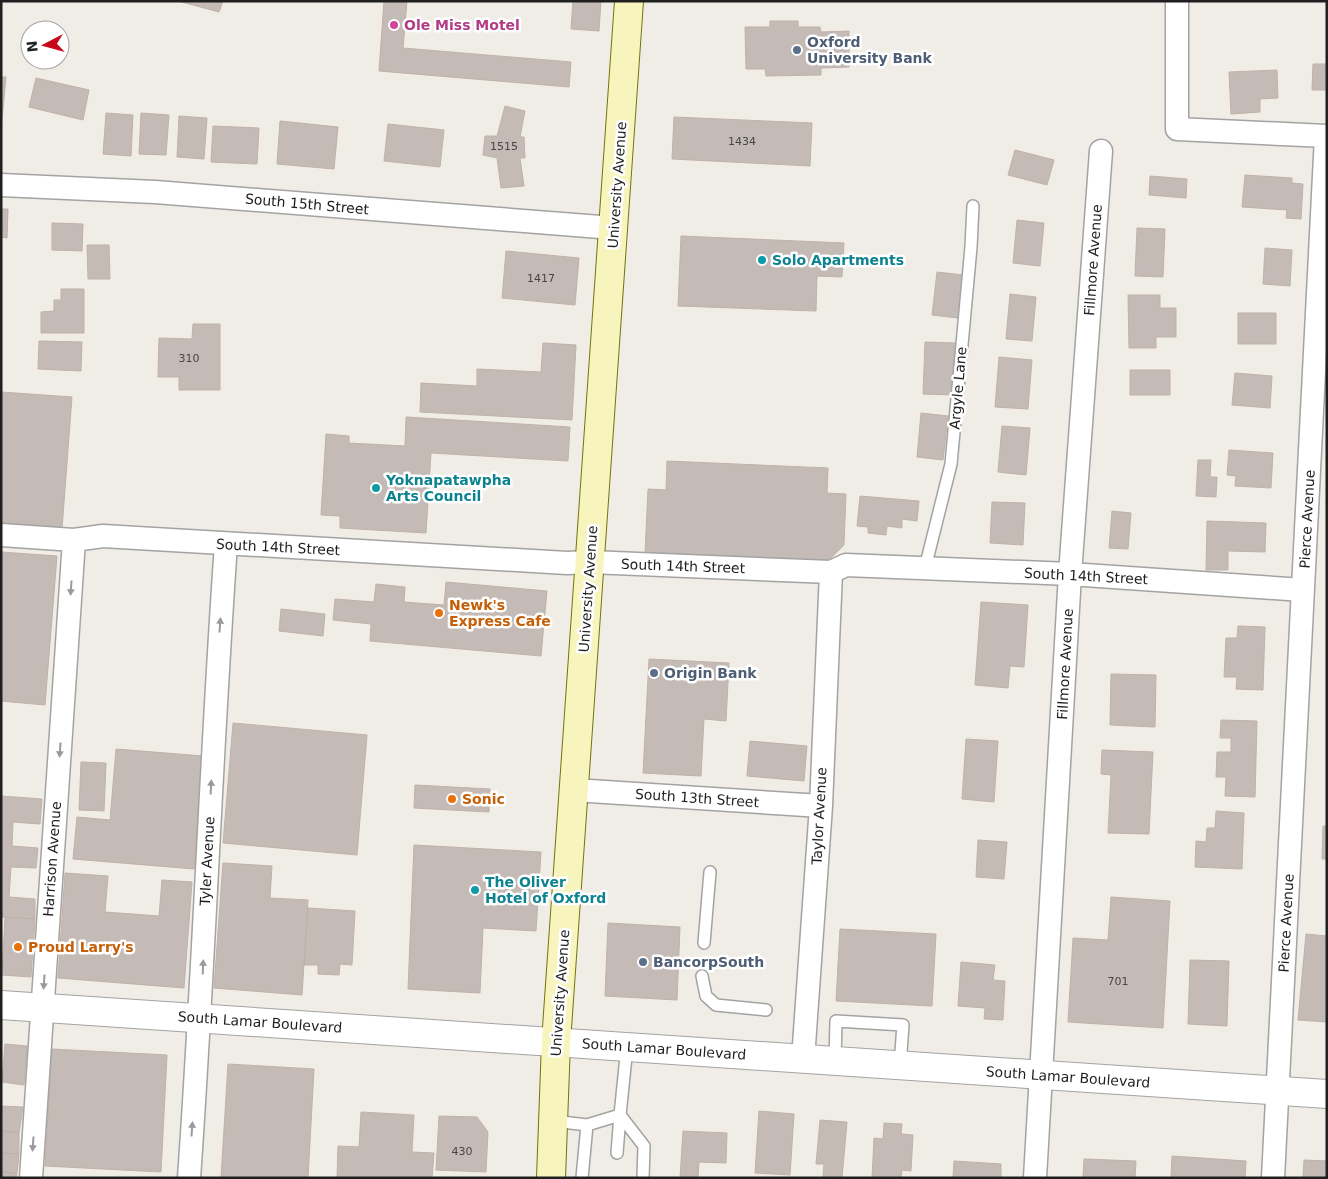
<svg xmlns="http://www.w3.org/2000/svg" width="1328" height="1179" viewBox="0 0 1328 1179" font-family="'DejaVu Sans',sans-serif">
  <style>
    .building { fill: #c4bbb6; stroke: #c1b1a9 }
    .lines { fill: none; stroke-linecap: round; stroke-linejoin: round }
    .service-casing { stroke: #a3a3a3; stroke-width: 14 }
    .minor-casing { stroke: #a3a3a3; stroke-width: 25 }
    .tertiary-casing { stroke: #a3a3a3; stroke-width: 30 }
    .secondary-casing { stroke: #727409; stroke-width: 30 }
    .service { stroke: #fff; stroke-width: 11 }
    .minor { stroke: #fff; stroke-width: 22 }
    .tertiary { stroke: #fff; stroke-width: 28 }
    .secondary { stroke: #f7f5bd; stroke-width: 28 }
    .oneway { fill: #9a9a9a }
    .hotel-dot { fill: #d1479c; stroke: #fff; stroke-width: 2 }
    .service-dot { fill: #5c6f8a; stroke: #fff; stroke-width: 2 }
    .culture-dot { fill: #0f9aa8; stroke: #fff; stroke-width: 2 }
    .food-dot { fill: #e8710a; stroke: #fff; stroke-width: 2 }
    .labels { text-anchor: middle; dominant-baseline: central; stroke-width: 5; stroke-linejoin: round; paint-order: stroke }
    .number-label { font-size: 11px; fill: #484645 }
    .hotel-label { font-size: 14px; font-weight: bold; fill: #b23c85; stroke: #fff; text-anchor: start }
    .service-label { font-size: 14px; font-weight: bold; fill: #4e5e75; stroke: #fff; text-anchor: start }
    .street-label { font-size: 14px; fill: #1f1f1f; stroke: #fff }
    .culture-label { font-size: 14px; font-weight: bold; fill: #0d838f; stroke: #fff; text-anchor: start }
    .food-label { font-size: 14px; font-weight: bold; fill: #c56008; stroke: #fff; text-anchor: start }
  </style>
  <rect width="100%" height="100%" fill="#f0ece6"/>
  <path class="building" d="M178,1H223L219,12Z
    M384,1H407L403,48L571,62L569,87L379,71Z
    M573,1H601L599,31L571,29Z
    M770,21H798V27H820L821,32L849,31V67L821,68V75L766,76L765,69H746L745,27H770Z
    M1313,64H1327V90H1312Z
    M1277,70L1278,98L1260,99V112L1231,114L1229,72Z
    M1,77H6L1,130Z
    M36,78L89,90L83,120L29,107Z
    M505,106L525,111L520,137H524L525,158H520L524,186L501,188L497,158L483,155L485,136H497Z
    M106,113L133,115L131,156L103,154Z
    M141,113L169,115L166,155L139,154Z
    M179,116L207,118L204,159L177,157Z
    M674,117L812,123L810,166L672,159Z
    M280,121L338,127L334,169L277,164Z
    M388,124L444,130L440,167L384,161Z
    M213,126L259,128L257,164L211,162Z
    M1015,150L1054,160L1047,185L1008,175Z
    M1245,175L1292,178V183L1303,184L1301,219L1286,218L1287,210L1242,207Z
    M1150,176L1187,179L1186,198L1149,195Z
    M1,209H8L7,238L1,237Z
    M1017,220L1044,223L1040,266L1013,263Z
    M52,223L83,224L82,251L52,250Z
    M1137,228L1165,229L1163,277L1135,276Z
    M681,236L844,243L842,277L817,276L816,311L678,306Z
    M87,245H109L110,279H88Z
    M1265,248L1292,250L1290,286L1263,284Z
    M506,251L579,258L575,305L502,298Z
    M937,272L963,275L958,318L932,315Z
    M61,289H84V333H41V312L54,311V300H61Z
    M1010,294L1036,297L1032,341L1006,339Z
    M1128,295H1160V308H1176V337H1156V348H1129Z
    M1238,313H1276V344H1238Z
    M193,324H220V390H179V377H158L159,338L192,339Z
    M39,341L82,342L81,371L38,369Z
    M925,342L956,343L954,395L923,394Z
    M543,343L576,345L572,420L420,412L421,383L477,386V369L541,372Z
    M999,357L1032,360L1028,409L995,407Z
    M1130,370H1170V395H1130Z
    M1235,373L1272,376L1270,408L1232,405Z
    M1,392L72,397L62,529L1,524Z
    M921,413L948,416L943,460L917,457Z
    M406,417L570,427L568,461L431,453L426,533L340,528V516L321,515L326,434L349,436V443L405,446Z
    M1002,426L1030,428L1026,475L998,472Z
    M1229,450L1273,453L1271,488L1235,486L1236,476L1227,475Z
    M1198,460H1211L1210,477H1217L1216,497L1196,496Z
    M667,461L828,468L827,493L846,494L844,545L828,561L645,553L648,489L666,490Z
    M860,496L919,501L917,521L902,519V528L887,526L886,535L868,533V527L857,526Z
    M992,502L1025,503L1023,545L990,543Z
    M1112,511L1131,513L1128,549L1109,548Z
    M1207,521L1266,523L1265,552L1228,551V570H1206Z
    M1,552L57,556L45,705L1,701Z
    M446,582L547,591L541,656L370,641L371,624L333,620L335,599L374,602L376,584L405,587L404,602L444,605Z
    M981,602L1028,605L1024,667L1010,666L1008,688L975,685Z
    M281,609L325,614L323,636L279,631Z
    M1238,626L1265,627L1263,690L1236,689L1237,677H1224L1226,638H1237Z
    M649,659L729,663L726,721L704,719L701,776L643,773Z
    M1111,674L1156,675L1155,727L1110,725Z
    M1221,720L1257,721L1255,797L1225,796L1226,777H1216L1217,752H1231V738H1220Z
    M233,723L367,735L357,855L223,843Z
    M966,739L998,741L994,802L962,799Z
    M750,741L807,746L804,781L747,776Z
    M116,749L203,756L194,869L73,859L77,817L110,820Z
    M1102,750L1153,752L1149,834L1108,833L1111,775L1101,774Z
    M81,762L106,763L104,811L79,810Z
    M415,785L490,789L489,812L414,808Z
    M1,796L42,799L40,824L13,822L12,846L38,848L36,868L11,867L9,897L35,899V919L1,917Z
    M1216,811L1244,813L1242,869L1195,867L1196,841L1206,842L1207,828H1215Z
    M1323,826H1327V859H1322Z
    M978,840L1007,842L1004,879L976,877Z
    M414,845L541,852L536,931L483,928L480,993L408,989Z
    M223,863L272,866L270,898L308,900L302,995L214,988Z
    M65,873L108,876L105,912L159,916L162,880L192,882L184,988L58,978Z
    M1111,897L1170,901L1163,1028L1068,1022L1073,938L1108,940Z
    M308,908L355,911L352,965L340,964L339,975L318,974V965H304Z
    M5,917L35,919L31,977L2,975Z
    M608,923L680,927L677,1000L605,996Z
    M840,929L936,934L932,1006L836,1001Z
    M1306,934L1327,936V1022L1298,1020Z
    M1190,960L1229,961L1227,1026L1188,1024Z
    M961,962L995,965L993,980L1005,981L1003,1020L984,1019L985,1008L958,1006Z
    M5,1044L27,1046L24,1085L2,1082Z
    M52,1049L167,1055L161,1172L45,1166Z
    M228,1064L314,1069L308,1178H221Z
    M1,1106L23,1107L19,1133L1,1131Z
    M759,1111L794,1114L790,1175L755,1173Z
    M361,1112L414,1115L412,1152L434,1153L432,1178H337L338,1146L359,1147Z
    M439,1116L477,1117L488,1132L486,1172L436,1170Z
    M820,1120L847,1122L842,1178L823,1177L824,1164H816Z
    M884,1123L902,1124L901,1134L913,1135L911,1171L902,1170L901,1178H872L874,1138L883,1139Z
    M1,1131L19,1133V1154L1,1153Z
    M683,1131L727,1133L726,1163L699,1162L698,1178H680Z
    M1,1153L19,1154L17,1173L1,1172Z
    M1172,1156L1246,1161L1245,1178H1171Z
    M1084,1159L1136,1161L1135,1178H1083Z
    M1304,1160L1327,1161V1178H1303Z
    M954,1161L1001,1164V1178H953Z
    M1,1172L17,1173L16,1178H1Z"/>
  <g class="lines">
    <defs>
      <path id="service" d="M925,568L951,464L971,247L973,206
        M704,943L710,872
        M702,976L706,996L716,1005L766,1010
        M627,1047L620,1115L644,1146L643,1178
        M835,1061L836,1021L903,1025L900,1065
        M554,1121L587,1125L582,1178
        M587,1125L620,1115L617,1153"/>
      <path id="minor" d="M1177,1V129L1326,136L1273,1178
        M1,185L155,192L613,228
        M1,535L74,540L103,536L567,563L590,562L831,572L846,565L1070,574L1303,590
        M574,790L821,806
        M803,1059L821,806L831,572
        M31,1178L74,540
        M189,1178C204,967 211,755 226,544
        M1035,1178L1070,574L1101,151"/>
      <path id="tertiary" d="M1,1005L1327,1094"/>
      <path id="secondary" d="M551,1178L556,1042L629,1"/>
    </defs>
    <use href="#service" class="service-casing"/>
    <use href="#minor" class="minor-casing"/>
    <use href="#tertiary" class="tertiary-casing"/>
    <use href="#secondary" class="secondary-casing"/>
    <use href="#service" class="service"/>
    <use href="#minor" class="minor"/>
    <use href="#tertiary" class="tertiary"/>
    <use href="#secondary" class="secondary"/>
  </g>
  <defs><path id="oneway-solid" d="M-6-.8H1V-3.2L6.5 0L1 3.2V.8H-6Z" transform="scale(1.25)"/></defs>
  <g class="oneway">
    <use href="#oneway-solid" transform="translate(71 588) rotate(94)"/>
    <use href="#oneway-solid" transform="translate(220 625) rotate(-86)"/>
    <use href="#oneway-solid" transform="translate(60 750) rotate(94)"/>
    <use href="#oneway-solid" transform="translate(211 787) rotate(-87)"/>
    <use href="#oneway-solid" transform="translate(203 967) rotate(-88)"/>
    <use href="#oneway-solid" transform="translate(44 982) rotate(94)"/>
    <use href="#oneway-solid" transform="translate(192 1129) rotate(-86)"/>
    <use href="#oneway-solid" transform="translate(33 1144) rotate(94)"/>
  </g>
  <circle class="hotel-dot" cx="394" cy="25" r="5"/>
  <g class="service-dot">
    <circle cx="797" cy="50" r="5"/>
    <circle cx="654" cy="673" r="5"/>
    <circle cx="643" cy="962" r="5"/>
  </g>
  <g class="culture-dot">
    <circle cx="762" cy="260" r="5"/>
    <circle cx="376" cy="488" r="5"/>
    <circle cx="475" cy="890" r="5"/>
  </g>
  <g class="food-dot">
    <circle cx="439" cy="613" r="5"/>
    <circle cx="452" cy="799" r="5"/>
    <circle cx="18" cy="947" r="5"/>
  </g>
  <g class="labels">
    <g class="number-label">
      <text x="742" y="141">1434</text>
      <text x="504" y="146">1515</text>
      <text x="541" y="278">1417</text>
      <text x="189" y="358">310</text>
      <text x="1118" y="981">701</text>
      <text x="462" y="1151">430</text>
    </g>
    <g class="hotel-label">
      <text x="404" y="25">Ole Miss Motel</text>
    </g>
    <g class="service-label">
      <text x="807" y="42">Oxford<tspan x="807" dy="16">University Bank</tspan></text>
      <text x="664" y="673">Origin Bank</text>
      <text x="653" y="962">BancorpSouth</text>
    </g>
    <g class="street-label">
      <text transform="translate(617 185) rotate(-86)">University Avenue</text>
      <text transform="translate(307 204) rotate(5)">South 15th Street</text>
      <text transform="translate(1093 260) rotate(-86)">Fillmore Avenue</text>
      <text transform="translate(958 388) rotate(-85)">Argyle Lane</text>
      <text transform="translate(1307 519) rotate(-87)">Pierce Avenue</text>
      <text transform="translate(278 547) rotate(3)">South 14th Street</text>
      <text transform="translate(683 566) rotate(2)">South 14th Street</text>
      <text transform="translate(1086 576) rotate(3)">South 14th Street</text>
      <text transform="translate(588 589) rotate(-86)">University Avenue</text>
      <text transform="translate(1065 664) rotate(-87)">Fillmore Avenue</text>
      <text transform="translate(697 798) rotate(4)">South 13th Street</text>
      <text transform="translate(819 816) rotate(-87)">Taylor Avenue</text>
      <text transform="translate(52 859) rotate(-86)">Harrison Avenue</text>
      <text transform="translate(207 861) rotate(-87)">Tyler Avenue</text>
      <text transform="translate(1286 923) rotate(-87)">Pierce Avenue</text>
      <text transform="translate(560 993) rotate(-86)">University Avenue</text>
      <text transform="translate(260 1022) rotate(4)">South Lamar Boulevard</text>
      <text transform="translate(664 1049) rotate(4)">South Lamar Boulevard</text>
      <text transform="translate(1068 1077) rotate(4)">South Lamar Boulevard</text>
    </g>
    <g class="culture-label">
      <text x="772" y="260">Solo Apartments</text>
      <text x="386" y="480">Yoknapatawpha<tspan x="386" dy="16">Arts Council</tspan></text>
      <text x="485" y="882">The Oliver<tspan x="485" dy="16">Hotel of Oxford</tspan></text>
    </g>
    <g class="food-label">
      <text x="449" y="605">Newk's<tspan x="449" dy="16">Express Cafe</tspan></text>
      <text x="462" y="799">Sonic</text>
      <text x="28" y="947">Proud Larry's</text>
    </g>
  </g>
  <rect width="1328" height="1179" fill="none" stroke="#1f1f1f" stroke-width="5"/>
  <g transform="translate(45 45) rotate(264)"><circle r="24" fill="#ffffff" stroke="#a5a5a5"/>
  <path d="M0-4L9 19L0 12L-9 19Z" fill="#c70818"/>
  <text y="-8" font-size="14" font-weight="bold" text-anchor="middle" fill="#1f1f1f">N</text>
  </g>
</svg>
